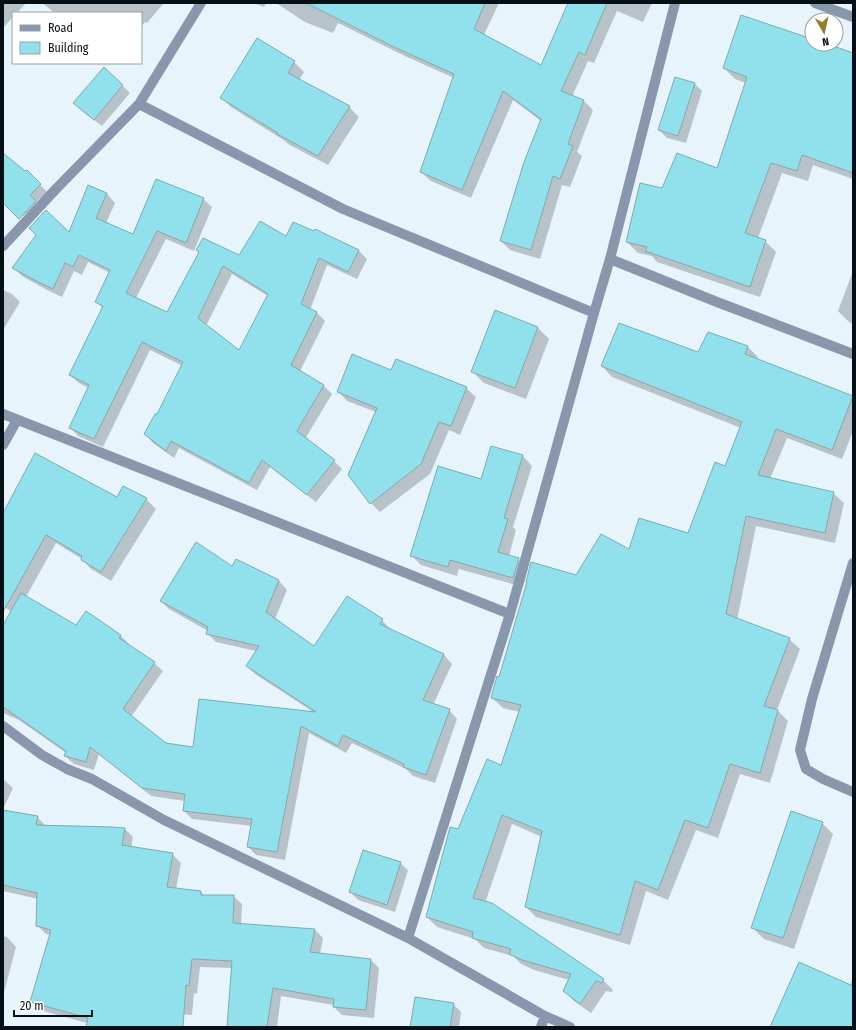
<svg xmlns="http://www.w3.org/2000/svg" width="856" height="1030" viewBox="0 0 856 1030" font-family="'Fira Sans Condensed',sans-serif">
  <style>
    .shadow { fill: #0003; fill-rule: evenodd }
    .building { fill: #91e1ec; stroke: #80a9ae; fill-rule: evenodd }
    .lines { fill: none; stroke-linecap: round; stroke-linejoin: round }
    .street { stroke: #8997ad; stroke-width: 10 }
  </style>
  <rect width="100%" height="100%" fill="#e7f4fc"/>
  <path class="shadow" d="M3,3H26L17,13H13V17L3,28Z
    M42,3H164L147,23L145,22L141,27V13H55Z
    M253,3H266L264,7Z
    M276,3H499L484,35L541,66L569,3H652L643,22L617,11L594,63L588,61L572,97L583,100L593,110L577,152L582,156L570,187L562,185L540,259L510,250L501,241L541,121L513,100L471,198L431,181L421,172L454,78L407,57L338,23L333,33L305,22Z
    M258,39L294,62L304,72L299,80L349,107L359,117L328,165L288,144L285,141L231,107L221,97Z
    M812,40V44H825L853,82V179L813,165L808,181L782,173L758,238L765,241L776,252L760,297L657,262L652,256L638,253L627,242L663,189L718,169L746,83L735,79L724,68Z
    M104,68L130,93L102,126L82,111L75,103Z
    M695,84L702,91L686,143L667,138L659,130Z
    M3,154L25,172L27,171L47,192L36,202L37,203L23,216L3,198Z
    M89,186L107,194L115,203L106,223L134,236L203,199L212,207L194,251L166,239L136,298L167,313L200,252L240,256L287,237L358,250L367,259L357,279L327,265L310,310L317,313L325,321L300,371L324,386L332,394L305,439L334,461L342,469L316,502L270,467L257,490L179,448L174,458L153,443L145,434L157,415L183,366L150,350L103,447L78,436L70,427L89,388L79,383L70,375L103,308L96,302L110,273L88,262L82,275L74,271L62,297L47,290L22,276L14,268L70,233ZM232,274L268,296L239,352L206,326Z
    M853,271V324L849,322L838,311Z
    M3,290L12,294L20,302L3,330Z
    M495,312L538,328L549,339L526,399L484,383L472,371Z
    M748,347L758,357L757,360L853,397V431L842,459L787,438L770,479L833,493L844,503L835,543L756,526L737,620L789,639L800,649L777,710L788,721L770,783L740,774L718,838L696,830L668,900L646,891L630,945L536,917L526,907L542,837L512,824L485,903L603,980L613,990L612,992L606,991L591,1013L574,1001L564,990L569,980L534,970L521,964L513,956L484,948L475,939L437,927L427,917L458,830L501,766L520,712L503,708L492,698L500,678L577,576L629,551L688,534L725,467L741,428L612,377L602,366Z
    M392,371L466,388L476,397L460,435L449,430L430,474L380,512L371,503L376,412L347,401L338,391Z
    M523,456L532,466L513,527L516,530L509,556L518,559L528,569L523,587L459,569L457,576L421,565L412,556L482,480Z
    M118,498L146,499L156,509L111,581L91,569L82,559L56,543L26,597L76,626L120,635L129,644L128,645L154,663L163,671L131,717L166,744L194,748L315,713L255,674L247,666L256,651L216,642L207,633L208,631L169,609L161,601L233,568L236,560L279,581L287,590L275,619L315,647L382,620L390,629V630L444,655L452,664L433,705L449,710L457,719L435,783L413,776L406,769L352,743L346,753L309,733L285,860L256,855L248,847L252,826L192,819L184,811L185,801L151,796L99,754L94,770L74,764L65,756L66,753L19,720L3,713V627L12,612L3,606V516Z
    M3,779L13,788L3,809Z
    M3,811L37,817L46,826L112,828L125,829L133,837L131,848L172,854L181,863L176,889L201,892L204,896H233L242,904L241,925L315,930L323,938L320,954L371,960L379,968L374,1018L342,1015L334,1007V1005L281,996L277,1027H228L232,968L200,967L197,994L194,993L192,1015L182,1014L179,1027H101L40,1010L32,1001L51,935L46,934L37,925L38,899L3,891Z
    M822,823L833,834L794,949L764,939L753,928Z
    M400,863L408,870L395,912L358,900L350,892Z
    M3,936L7,937L16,947L3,996Z
    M853,976V1027H771L850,985Z
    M453,1004L461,1012L459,1027H411Z"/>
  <path class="building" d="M306,3H485L474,29L541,65L568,3H607L585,55L579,52L561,91L584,100L568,144L573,146L560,179L553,176L531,250L500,241L524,162L541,119L503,91L462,190L420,172L454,74L396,48Z
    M741,15L812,39V44H828L853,53V173L802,155L797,171L771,163L745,233L766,240L750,287L645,251L647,247L626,242L640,183L662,188L677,153L717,168L747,77L723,68Z
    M257,38L295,61L288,73L350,106L318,156L277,134L278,133L220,98Z
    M104,67L123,85L94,120L73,103Z
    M675,77L695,83L678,136L658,130Z
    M3,153L25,171L27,170L41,184L30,195L36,201L19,219L3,203Z
    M156,179L204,198L186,243L157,231L126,293L167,312L199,252L196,250L203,238L239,255L260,221L286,236L293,222L314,231L315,229L359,250L348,272L319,258L301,304L317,312L291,365L324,385L297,431L335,460L307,495L262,460L249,483L171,441L166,451L144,434L155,414H157L183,362L142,342L94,439L69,428L89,385L69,375L103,306L95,302L110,270L79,255L73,267L65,263L53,289L38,282L12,268L36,235L29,228L46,210L69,232L88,185L107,193L96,218L133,234ZM223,266L268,294L239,350L198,318Z
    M495,310L538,327L515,388L471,372Z
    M619,323L698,352L708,332L748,346L745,354L853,396L832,450L776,429L758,475L834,492L825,533L746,516L726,614L790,638L764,706L778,710L760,773L730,764L708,828L685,820L658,890L635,881L620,935L525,907L542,831L502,815L473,898L492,903L604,979L602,983L596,981L580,1004L563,991L571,974L522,960L509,954L511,949L472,938L473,932L426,917L450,827L458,829L487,759L501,765L521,705L491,698L497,676L499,677L527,582H526L531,562L576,575L601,534L629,549L639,518L688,533L715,462L725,466L742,422L601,366Z
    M352,354L391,370L396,359L467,387L451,426L439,422L421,464L370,504L348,475L377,408L337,392Z
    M491,446L523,455L504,518L508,519L498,552L519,558L513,578L450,560L448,567L410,556L438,466L481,479Z
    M35,453L117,497L123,486L147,498L101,572L81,560L82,556L46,535L3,612V513Z
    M196,542L232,566L236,559L279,580L266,612L314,646L347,596L383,619L380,624L444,654L423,700L450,709L426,775L403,767L404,764L343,735L338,746L301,726L277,852L247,847L252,819L183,811L185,794L142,788L90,747L86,762L64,756L66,751L3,707V625L21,593L76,625L86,611L121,635L119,638L155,662L123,709L166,743L193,747L199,699L316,712L246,666L259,646L206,634L208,627L160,601Z
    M3,810L38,816L36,825L112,827L125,828L122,845L173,853L167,887L201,891V895H234L233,923L315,929L310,952L371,959L366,1010L333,1007L334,999L273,988L267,1027H227L232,961L192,959L189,986L186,985L183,1027H86L88,1018L30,1002L51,930L36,926L37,893L3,885Z
    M791,811L823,822L783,938L751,928Z
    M363,850L401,862L387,905L349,892Z
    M799,962L853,986V1027H770Z
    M415,997L454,1003L450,1027H410Z"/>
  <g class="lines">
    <path class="street" d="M815,3L853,17
      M139,104L343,209L594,313
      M3,246L55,190L139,104L201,3
      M610,259L717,302L853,354
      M3,414L510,614
      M3,445L17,420
      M853,563L812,699L800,750L806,769L823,779L853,792
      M3,726L42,755L67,769L92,779L164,820L408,938L545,1016L570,1027
      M408,938L510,614L594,313L610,259L675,3
      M541,1027L545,1016"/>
  </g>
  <rect width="856" height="1030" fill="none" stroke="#040f16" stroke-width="8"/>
  <rect x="12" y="12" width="130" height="52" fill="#ffffff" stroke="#9b9fa2"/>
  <rect x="20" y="25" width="20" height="6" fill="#8997ad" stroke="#9b9fa2"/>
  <text x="48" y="32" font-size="12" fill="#040f16">Road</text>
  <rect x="20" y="42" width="20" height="12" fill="#91e1ec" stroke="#9b9fa2"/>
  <text x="48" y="52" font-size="12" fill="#040f16">Building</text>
  <g transform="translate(824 32) rotate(171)"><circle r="19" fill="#ffffff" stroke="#9b9fa2"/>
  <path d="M0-3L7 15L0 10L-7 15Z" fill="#8e8129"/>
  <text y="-6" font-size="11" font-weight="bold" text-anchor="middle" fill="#040f16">N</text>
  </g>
  <path d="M14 1010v6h78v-6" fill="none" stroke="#040f16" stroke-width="2"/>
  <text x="20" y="1010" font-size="12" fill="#040f16" stroke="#ffffff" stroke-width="3" paint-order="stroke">20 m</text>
</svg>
